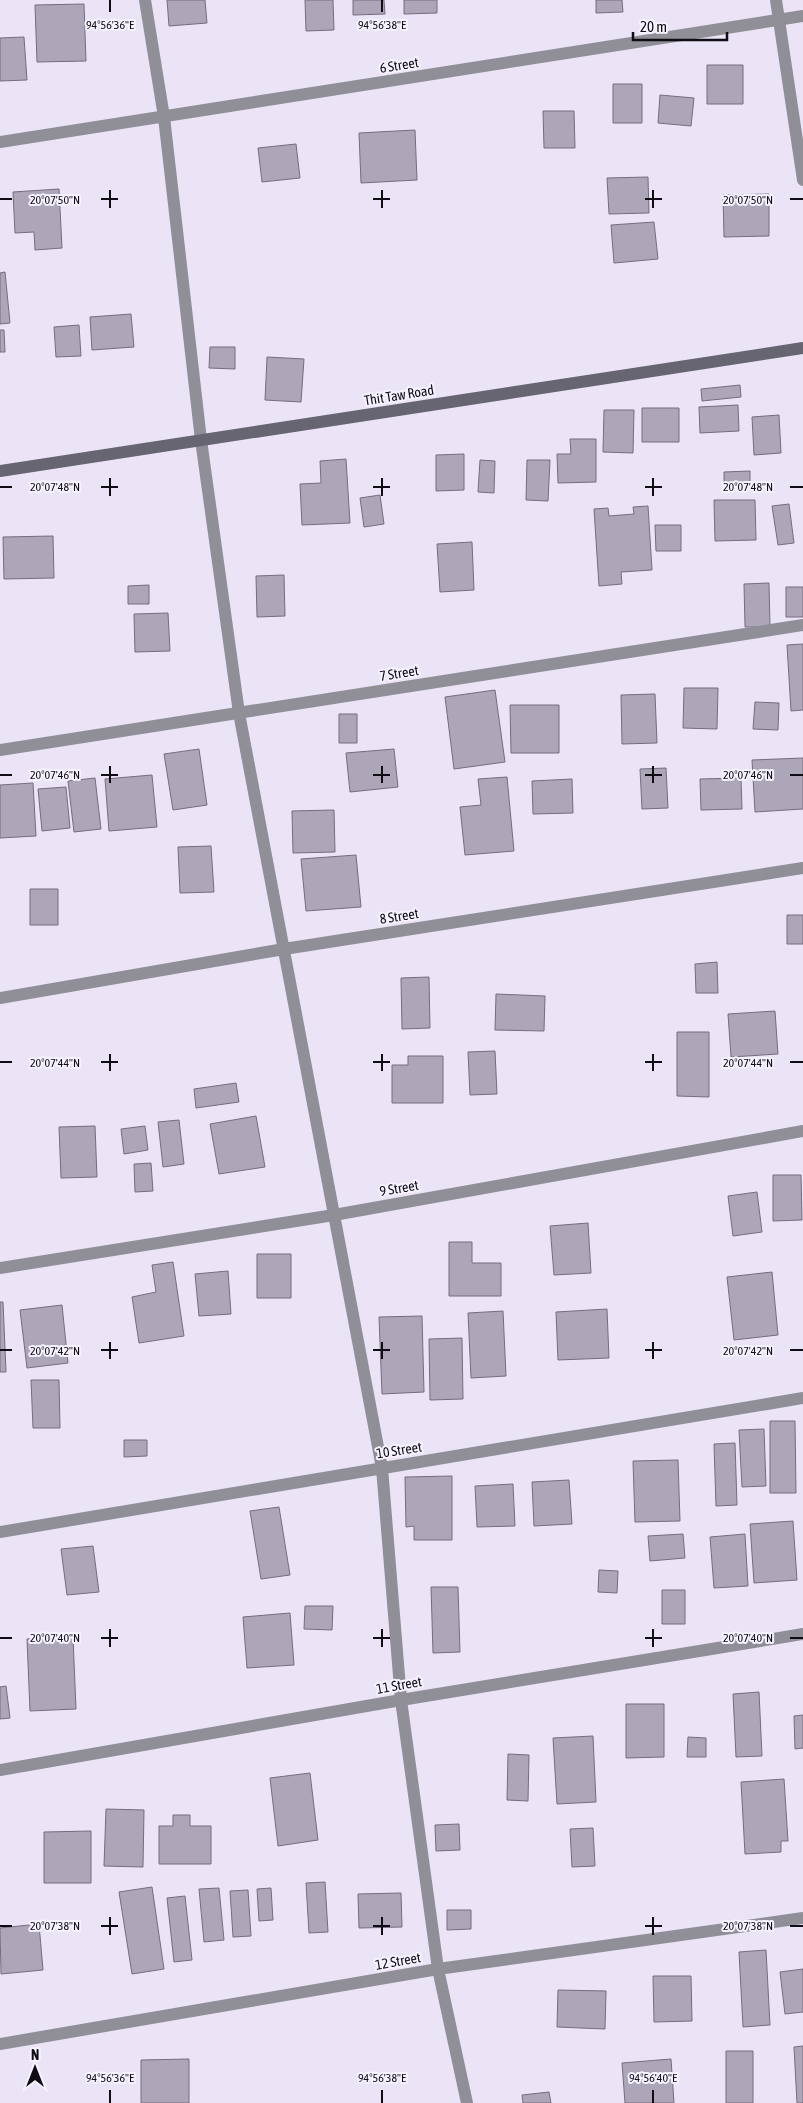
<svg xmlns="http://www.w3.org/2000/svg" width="803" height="2103" viewBox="0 0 803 2103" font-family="'Asap Condensed',sans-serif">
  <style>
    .building { fill: #ada6b9; stroke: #746d7f }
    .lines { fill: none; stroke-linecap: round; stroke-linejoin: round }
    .street { stroke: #908f97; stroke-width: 12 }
    .secondary { stroke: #676571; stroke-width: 12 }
    .ticks { fill: none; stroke: #0f0d13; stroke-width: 2 }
    .labels { text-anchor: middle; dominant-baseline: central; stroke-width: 4; stroke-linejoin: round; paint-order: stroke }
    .street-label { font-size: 14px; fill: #0f0d13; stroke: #f7f2ff }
    .ticks-label { font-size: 12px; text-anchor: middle; fill: #0f0d13; stroke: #f7f2ff; stroke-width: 4; stroke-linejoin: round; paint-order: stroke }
  </style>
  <rect width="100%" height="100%" fill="#ebe4f7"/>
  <path class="building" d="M167,0H205L207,23L169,26Z
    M305,0H333L334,30L306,31Z
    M353,0H384L385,14L353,15Z
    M404,0H437V13L404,14Z
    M596,0H622L623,12L596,13Z
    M84,4L86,61L37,62L35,5Z
    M24,37L27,80L0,81V38Z
    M707,65H743V104H707Z
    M613,84H642V123H613Z
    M660,95L694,98L691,126L658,123Z
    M543,111H574L575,148H544Z
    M415,130L417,180L361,183L359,133Z
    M296,144L300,178L262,182L258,148Z
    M648,177L649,213L609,214L607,178Z
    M59,189L62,248L35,250L34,232L15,233L13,192Z
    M769,194V236L724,237L723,195Z
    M654,222L658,259L614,263L611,225Z
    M5,272L10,323L0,324V273Z
    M131,314L134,347L92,350L90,317Z
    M79,325L81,356L56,357L54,327Z
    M0,330H4L5,352H0Z
    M210,347H235V369L209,368Z
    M267,357L304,359L301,402L265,400Z
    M740,385L741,397L702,401L701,389Z
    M738,405L739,431L700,433L699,407Z
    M642,408H679V442H642Z
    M604,410H634L633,453L603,452Z
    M779,415L781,453L754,455L752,417Z
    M570,439H596V482L558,483L557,454H571Z
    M464,454V490L436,491V455Z
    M346,459L350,523L302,525L300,484L321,483L320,461Z
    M480,460L495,461L494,493L478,492Z
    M527,460H550L548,501L526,500Z
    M750,471V482L724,483V472Z
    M380,495L384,524L364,527L360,498Z
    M714,500H755L756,540L715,541Z
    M789,504L794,543L778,545L772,506Z
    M648,506L652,570L621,572L622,584L599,586L594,509L608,508L609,516L634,514L633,507Z
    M655,525H681V551H656Z
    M53,536L54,578L4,579L3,537Z
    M472,542L474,590L440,592L437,544Z
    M284,575L285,616L257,617L256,576Z
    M769,583L770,627H745L744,584Z
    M149,585V604H128V586Z
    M786,587H803V617H786Z
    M168,613L170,651L135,652L134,614Z
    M803,644V710L791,711L787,645Z
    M684,688H718L717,729L683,728Z
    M495,690L505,762L454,769L445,697Z
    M655,694L657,743L622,744L621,695Z
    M755,702L779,703L778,730L753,729Z
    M510,705H559V753H511Z
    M339,714H357V743H339Z
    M199,749L207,805L173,810L164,754Z
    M394,749L398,787L350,792L346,753Z
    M803,758V809L755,812L752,760Z
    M666,768L668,808L642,809L640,769Z
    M152,775L157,827L109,831L105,779Z
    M507,777L514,851L465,855L460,807L481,805L478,779Z
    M95,778L101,829L74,832L68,781Z
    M741,778L742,809L701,810L700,779Z
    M572,779L573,813L533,814L532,781Z
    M33,783L36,836L0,838V785Z
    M66,787L70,828L42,831L38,789Z
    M334,810L335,852L293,853L292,811Z
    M211,846L214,892L180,893L178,847Z
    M356,855L361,907L306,911L301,859Z
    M30,889H58V925H30Z
    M787,915H803V944H787Z
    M717,962L718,993H696L695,964Z
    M429,977L430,1028L402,1029L401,978Z
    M496,994L545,996L544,1031L495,1030Z
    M775,1011L778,1054L731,1057L728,1014Z
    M677,1032H709V1097L677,1096Z
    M495,1051L497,1094L470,1095L468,1052Z
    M408,1056H443V1103H392V1065H408Z
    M236,1083L239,1102L196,1108L194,1089Z
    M256,1116L265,1167L219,1174L210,1124Z
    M179,1120L184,1164L163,1167L158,1122Z
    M95,1126L97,1177L61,1178L59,1127Z
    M145,1126L148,1150L124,1154L121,1129Z
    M151,1163L153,1191L135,1192L134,1164Z
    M773,1175H801L802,1220L773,1221Z
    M757,1192L762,1232L733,1236L728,1196Z
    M588,1223L591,1273L554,1275L550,1226Z
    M449,1242H472V1263H501V1296H449Z
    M257,1254H291V1298H257Z
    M173,1262L184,1336L139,1343L132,1297L156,1292L152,1265Z
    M228,1271L231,1314L199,1316L195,1274Z
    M772,1272L778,1335L734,1340L727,1277Z
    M0,1302H3L6,1372H0Z
    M62,1305L68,1363L27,1368L20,1310Z
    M607,1309L609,1358L558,1360L556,1312Z
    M503,1311L506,1376L471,1378L468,1313Z
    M422,1316L424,1392L382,1394L379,1317Z
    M462,1338L463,1399L430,1400L429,1339Z
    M31,1380H59L60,1428H33Z
    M770,1421H795L796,1493H770Z
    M764,1429L766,1486L742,1487L739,1430Z
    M124,1440H147V1456L124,1457Z
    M735,1443L737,1505L716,1506L714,1444Z
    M678,1460L680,1521L635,1522L633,1461Z
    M452,1476V1540H414V1526L406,1527L405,1477Z
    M569,1480L572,1524L534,1526L532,1482Z
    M513,1484L515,1526L477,1527L475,1486Z
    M279,1507L290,1575L261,1579L250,1511Z
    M793,1521L797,1580L754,1583L750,1524Z
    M683,1534L685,1558L650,1561L648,1536Z
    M745,1534L748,1586L714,1588L710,1537Z
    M93,1546L99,1592L67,1595L61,1549Z
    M599,1570L618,1571L617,1593L598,1592Z
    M431,1587H458L460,1652L433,1653Z
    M662,1590H685V1624H662Z
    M305,1606H333L332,1630L304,1629Z
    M290,1613L294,1665L247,1668L243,1617Z
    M73,1637L76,1709L30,1711L27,1639Z
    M6,1686L10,1718L0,1719V1687Z
    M759,1692L762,1756L736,1757L733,1694Z
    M626,1704H664V1757L626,1758Z
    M803,1715V1748L795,1749L794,1716Z
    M593,1736L596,1802L557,1804L553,1738Z
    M688,1737L706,1738V1757H687Z
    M508,1754L529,1755L528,1801L507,1800Z
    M310,1773L318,1840L278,1846L270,1778Z
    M784,1779L788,1841H781V1852L745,1854L741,1782Z
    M106,1809L144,1810L143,1867L104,1866Z
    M173,1815H190V1826H211V1864H159V1826H173Z
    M459,1824L460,1850L436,1851L435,1825Z
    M593,1828L595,1866L572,1867L570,1829Z
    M91,1831V1883H44V1832Z
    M325,1882L328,1932L309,1933L306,1883Z
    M152,1887L164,1969L132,1974L119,1892Z
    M219,1888L224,1940L204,1942L199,1889Z
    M271,1888L273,1920L259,1921L257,1889Z
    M248,1890L251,1936L233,1937L230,1891Z
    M401,1893L402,1927L359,1928L358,1894Z
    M185,1896L192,1960L174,1962L167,1898Z
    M447,1910H471V1929L447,1930Z
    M39,1924L43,1970L1,1974L0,1928Z
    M766,1950L770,2025L743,2027L739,1952Z
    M803,1969V2012L785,2014L780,1972Z
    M653,1976H691L692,2021L654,2022Z
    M558,1990L606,1991L605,2029L557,2027Z
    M803,2046V2103H797L794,2047Z
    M726,2051H753V2103H726Z
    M189,2059V2103H141V2060Z
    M671,2059L674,2103H625L622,2063Z
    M549,2092L551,2103H523L522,2095Z"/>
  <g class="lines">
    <path class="street" d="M145,0L164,117L201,440L239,713L382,1468L401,1700L438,1969L467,2103
      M776,0L803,180
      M0,142L803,16
      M0,750L803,625
      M0,998L284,949L803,868
      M0,1268L334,1215L803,1131
      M0,1532L803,1398
      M0,1770L401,1700L803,1634
      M0,2044L438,1969L803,1918"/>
    <path class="secondary" d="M0,471L803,348"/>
  </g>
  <path class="ticks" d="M110,0V12M382,0V12M110,190V208M382,190V208M653,190V208M0,199H12M101,199H118M373,199H390M645,199H662M790,199H803M110,478V496M382,478V496M653,478V496M0,487H12M101,487H118M373,487H390M645,487H662M790,487H803M110,766V783M382,766V783M653,766V783M0,775H12M101,775H118M373,775H390M645,775H662M790,775H803M110,1054V1071M382,1054V1071M653,1054V1071M0,1062H12M101,1062H118M373,1062H390M645,1062H662M790,1062H803M110,1342V1359M382,1342V1359M653,1342V1359M0,1350H12M101,1350H118M373,1350H390M645,1350H662M790,1350H803M110,1629V1647M382,1629V1647M653,1629V1647M0,1638H12M101,1638H118M373,1638H390M645,1638H662M790,1638H803M110,1917V1935M382,1917V1935M653,1917V1935M0,1926H12M101,1926H118M373,1926H390M645,1926H662M790,1926H803M110,2090V2103M382,2090V2103M653,2090V2103"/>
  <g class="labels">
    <g class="street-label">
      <text transform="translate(399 65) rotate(-9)">6 Street</text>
      <text transform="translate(399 395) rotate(-9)">Thit Taw Road</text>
      <text transform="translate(399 673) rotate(-9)">7 Street</text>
      <text transform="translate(399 916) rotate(-9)">8 Street</text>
      <text transform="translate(399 1188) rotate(-10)">9 Street</text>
      <text transform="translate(399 1450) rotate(-9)">10 Street</text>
      <text transform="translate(399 1685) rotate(-10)">11 Street</text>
      <text transform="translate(398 1961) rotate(-10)">12 Street</text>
    </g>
  </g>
  <g class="ticks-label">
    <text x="110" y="29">94°56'36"E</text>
    <text x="382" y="29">94°56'38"E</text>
    <text x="55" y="204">20°07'50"N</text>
    <text x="748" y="204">20°07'50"N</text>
    <text x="55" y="491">20°07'48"N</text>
    <text x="748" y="491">20°07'48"N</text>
    <text x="55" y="779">20°07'46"N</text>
    <text x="748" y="779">20°07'46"N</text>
    <text x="55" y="1067">20°07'44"N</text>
    <text x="748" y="1067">20°07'44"N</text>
    <text x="55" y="1355">20°07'42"N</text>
    <text x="748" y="1355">20°07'42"N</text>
    <text x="55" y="1642">20°07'40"N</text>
    <text x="748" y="1642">20°07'40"N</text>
    <text x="55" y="1930">20°07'38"N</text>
    <text x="748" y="1930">20°07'38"N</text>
    <text x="110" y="2082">94°56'36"E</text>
    <text x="382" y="2082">94°56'38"E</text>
    <text x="653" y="2082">94°56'40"E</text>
  </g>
  <g transform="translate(35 2068)" stroke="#f7f2ff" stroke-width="4" paint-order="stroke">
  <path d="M0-4L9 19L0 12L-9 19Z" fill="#0f0d13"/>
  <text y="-8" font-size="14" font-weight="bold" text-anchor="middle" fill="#0f0d13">N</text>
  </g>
  <path d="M633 32v8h94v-8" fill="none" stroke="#0f0d13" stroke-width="2.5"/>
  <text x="640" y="32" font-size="15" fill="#0f0d13" stroke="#f7f2ff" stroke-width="4" paint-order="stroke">20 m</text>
</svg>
